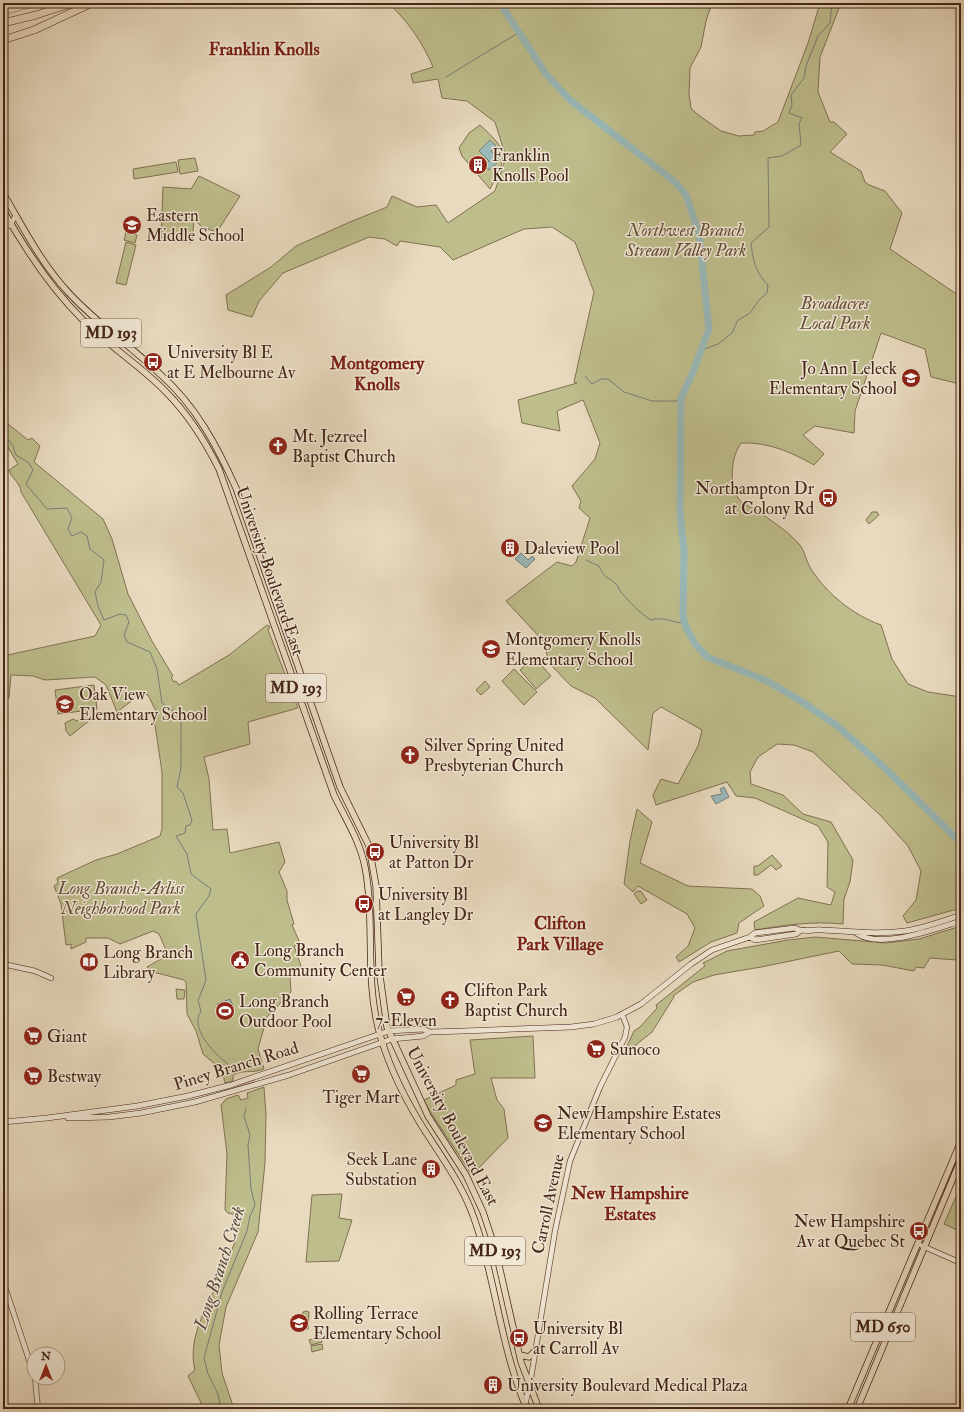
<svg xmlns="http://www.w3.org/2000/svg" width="964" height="1412" viewBox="0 0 964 1412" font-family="'IM FELL Double Pica',serif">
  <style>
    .green { fill: #bebd8c; stroke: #817152 }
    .water { fill: #99b9b9; stroke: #777e78 }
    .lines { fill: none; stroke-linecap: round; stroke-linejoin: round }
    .stream { stroke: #777e78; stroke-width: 1 }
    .river { stroke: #99b9b9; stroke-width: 7 }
    .tertiary-casing { stroke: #6d5241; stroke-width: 6 }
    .secondary-casing { stroke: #442517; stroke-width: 6 }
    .primary-casing { stroke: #442517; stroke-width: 7 }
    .motorway-casing { stroke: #442517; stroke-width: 8 }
    .tertiary { stroke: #f0e7d5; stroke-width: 4.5 }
    .secondary { stroke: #f0e7d5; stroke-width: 5 }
    .primary { stroke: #e8dabf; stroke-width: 5.5 }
    .motorway { stroke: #e8dabf; stroke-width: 7 }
    .labels { text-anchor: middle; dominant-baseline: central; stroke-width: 3; stroke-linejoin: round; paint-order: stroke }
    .shield { fill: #f0e7d5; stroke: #785f50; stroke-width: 1 }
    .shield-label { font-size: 16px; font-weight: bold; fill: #442517 }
    .poi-label { font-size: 17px; fill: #442517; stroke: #f0e7d5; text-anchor: start }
    .park-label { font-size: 17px; font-style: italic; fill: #624b34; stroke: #f0e7d5 }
    .street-label { font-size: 17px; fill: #442517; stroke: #f0e7d5 }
    .neighbourhood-label { font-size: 18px; font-weight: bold; fill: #7a1f14; stroke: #f0e7d5 }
    .water-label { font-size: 18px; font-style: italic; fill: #594a40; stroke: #f0e7d5 }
  </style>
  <rect width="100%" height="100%" fill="#e8dabf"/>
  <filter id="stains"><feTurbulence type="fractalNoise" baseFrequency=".005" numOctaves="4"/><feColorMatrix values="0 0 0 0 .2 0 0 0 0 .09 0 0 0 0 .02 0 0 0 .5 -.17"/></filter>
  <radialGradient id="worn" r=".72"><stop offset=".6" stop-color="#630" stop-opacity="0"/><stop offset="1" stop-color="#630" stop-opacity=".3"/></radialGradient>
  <path class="green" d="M388,3H712L706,21L701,47L690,68L689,94L691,108L697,114L721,131L739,136L754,135L755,132L763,131L778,122L808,43L820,3H841L820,57L818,92L830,122H834L847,134L830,152L861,171L865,182L869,185L885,191L902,213L890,249L961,297V378L960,384L931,377L925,349L881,333L855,411L854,433L815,426L803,435L824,454L814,465C791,452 768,442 741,443C731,457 729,482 738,498C741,503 750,507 756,510C769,519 789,532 799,544C805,551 806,561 811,569C827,594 853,615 881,625L892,659L908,684L928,692L961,697V908L907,923L903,916L916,900L921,871L908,846L881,816L813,752L794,745L777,744L758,757L750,772L751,784L783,795L803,814L831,822L853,860L850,882L844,899L843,924C813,921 785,925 755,930L754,922L798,898L831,905L835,892L827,887L828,842L818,826L755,798L736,796L727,782L656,805L653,795L661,779L678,784L698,746L702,730L661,707L653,713L648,750L595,698L571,686L552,666L547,657L546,644L506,601L557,562L572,566L576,562L590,518L579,508L581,501L572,486L595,459L600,443L584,402L583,400L557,411L560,431L522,423L518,400L577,383L574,382L594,292L575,242L552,227L524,229L453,260L440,247L400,241L397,246L385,239L369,237L283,273L259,301L252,317L228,310L226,295L271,267L296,246L350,222L387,207L392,196L417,207L436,205L448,223L495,191L506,157L495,122L467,101L442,98L438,79L413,83L411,74L433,67C423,43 408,21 388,3Z
    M480,125C508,151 509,154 490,189L462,156L459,148L469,133Z
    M195,158L198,171L180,174L178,160Z
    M176,162L178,172L134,179L133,169Z
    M199,176L240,196L217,232L202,227L194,219L192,242L161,241L163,187L191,189Z
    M126,232L137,235L135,243L124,240Z
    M126,242L136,245L126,285L116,283Z
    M3,420L28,440L32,438L40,446L34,462L103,519L112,539L128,594L152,641L173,676L171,677L174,682L176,681L179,685L229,655L267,625L270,627L268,630L298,708L248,722L250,744L204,757L209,779L213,830L227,829L230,853L279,842L285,862L279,872L287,891V900L294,924L292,925L300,943L294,946L301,966L290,978L291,992L267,1017L258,1049L264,1069C251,1074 244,1069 233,1075V1081L225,1083L222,1070L203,1054L196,1031L187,1014L186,982L184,980L153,972L147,967L166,956V950L159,934L153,931L120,944L108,938H86V942L71,949V944L66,945L61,904L54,886L58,883L57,878L96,860L117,854L160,836L162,829V772L154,718L158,715L148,695L142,693L117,712L106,685L95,677L45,680L33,676L11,675L9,698H3V656L95,636L101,625L21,492C21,483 11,478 9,470L18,464L3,439Z
    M872,512H877L879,515L869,524L866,520Z
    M534,657L551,676L536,689L520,670Z
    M514,669L537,692L524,705L502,681Z
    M485,681L490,687L481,695L476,690Z
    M94,685L97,709L58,714L55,690Z
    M85,714L90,720L70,736L66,731L65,723L73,719L77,721Z
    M637,809L652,822L640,863L688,886L752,889L760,896L764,906L739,923L737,933L711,942L679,962L676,957L688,946L695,928L687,914L638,886L633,892L624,884L630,841Z
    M772,855L782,866L776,870L771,865L758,875H754V866H758Z
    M637,891H641L647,900L641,904L634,894Z
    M961,926V956L957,960L930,958L924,968L916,967L914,971L882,965L852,964L839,951L761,967L714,975L693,982L673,996L674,997L652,1032L632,1048L627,1046L634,1031L640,1027L657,1008L656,1005L705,966L703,963L727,951L788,940L815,937L886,943L919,939Z
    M176,989L185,990L184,999H177Z
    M533,1036L535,1078H491L497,1100L504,1109L508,1138L472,1175L429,1110L424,1100L456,1085V1080L475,1074L470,1040Z
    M264,1087L266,1114L265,1163L258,1232L226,1307L219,1345L222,1373L234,1409H204L188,1376L195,1370C186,1336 211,1300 224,1269V1265L226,1264L235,1242L240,1216L228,1213L225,1210L227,1154L221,1105L226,1099L238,1095L241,1100L248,1098L247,1093Z
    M961,1185V1232L944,1224Z
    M342,1194L339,1218L352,1220L339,1261L306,1262L312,1195Z
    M306,1311L309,1312L308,1329L300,1328L303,1312Z
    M321,1337L322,1342L311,1345L309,1340Z
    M322,1344L323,1349L312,1352L311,1346Z"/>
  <path class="water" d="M490,140L496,146L491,151L500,160L489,170L485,165L489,161L479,151Z
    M521,553L528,560L532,556L535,559L526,568L515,559Z
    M724,787L729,797L716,804L711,796L722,794L720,789Z
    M230,999L233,1006L228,1008L231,1015L223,1018L217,1004Z"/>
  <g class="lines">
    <path class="stream" d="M501,4L502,3
      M394,6L397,3
      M446,77L518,33
      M702,350L718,344L732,333L738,320L750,313L759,300L767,293L768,285C755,272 753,260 751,243L769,227L768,158L782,156L801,145L799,124L802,118L789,113L792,105L791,95L804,78L806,66L818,36L830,23L832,3
      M585,376L592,384L601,379H608L624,392L652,401H681
      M3,433L13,446L16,455L29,463L33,470L26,484L47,509L67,508L72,518L68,529L72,536L81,532L87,536L90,549L104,560L101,582L95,592L98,606L104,620L120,614L126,615L129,622L124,635L127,642L150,652L157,669L162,703L181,717V768L177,787L183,793L192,820L190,825L186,826L185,833L176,836L187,854L191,874L211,889L209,896L196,914L206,980L198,1001L201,1011C188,1030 219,1058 233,1068
      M586,560L599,566C606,581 606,575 616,584C618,586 619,590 621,592C631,603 637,611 651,620C663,616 672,623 685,623
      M221,1409L218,1394L208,1374L204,1358L222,1292L247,1231L250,1216L255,1205L251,1189L248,1145L250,1135L244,1116L246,1108"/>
    <path class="river" d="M500,3L546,74L570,100L675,182L686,195L699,234L709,329L693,372L681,398L680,511L684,552L683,618L687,629L695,644L707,657L767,681L801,701L836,725L887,770L961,843"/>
    <defs>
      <path id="tertiary" d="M3,229L11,224L16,215
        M3,964L35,971L51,978
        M918,1244L961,1263
        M3,1281L34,1375
        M35,1378L38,1409
        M530,1384L555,1231L570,1161L600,1087L625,1037L627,1027L622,1014"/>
      <path id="secondary" d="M856,933C880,950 935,929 961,921
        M750,937L755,940L796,934L800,931
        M68,1118L109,1117L141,1113L195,1102L289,1075L392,1039L423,1036L430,1032
        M3,1122L47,1118L137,1106L188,1096L231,1085L389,1031L423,1029L430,1032L463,1031L571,1027L594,1024L617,1017L641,1004L691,964L712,950L750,937L755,933L795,928C803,933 813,929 822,930C849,931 877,935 905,931C924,928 943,921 961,915
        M525,1405L529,1387"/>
      <path id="primary" d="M3,193C23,227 41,263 68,292C96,323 131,346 161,375C196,406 217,446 236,488L340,787L369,846L376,886L379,969L387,1027L428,1116L466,1175L483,1212L495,1248L521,1362L539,1409
        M3,210C25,249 49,286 81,318C107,345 140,365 166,392C188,414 205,441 219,469L334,795C345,818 360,841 365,867C375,919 365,974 378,1027C386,1060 402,1093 420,1123C438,1152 458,1178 471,1210C496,1275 499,1345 527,1409
        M520,1355L529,1357L534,1352
        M848,1409L961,1141
        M857,1409L961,1159"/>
      <path id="motorway" d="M3,11L34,3
        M3,23L36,15L73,3
        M3,40L34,30L92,3"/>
    </defs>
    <use href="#tertiary" class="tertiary-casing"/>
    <use href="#secondary" class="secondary-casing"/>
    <use href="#primary" class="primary-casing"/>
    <use href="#motorway" class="motorway-casing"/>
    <use href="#tertiary" class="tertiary"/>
    <use href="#secondary" class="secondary"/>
    <use href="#primary" class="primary"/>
    <use href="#motorway" class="motorway"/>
  </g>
  <defs>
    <symbol id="building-disc" viewBox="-11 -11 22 22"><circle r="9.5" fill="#8f2418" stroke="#f0e7d5"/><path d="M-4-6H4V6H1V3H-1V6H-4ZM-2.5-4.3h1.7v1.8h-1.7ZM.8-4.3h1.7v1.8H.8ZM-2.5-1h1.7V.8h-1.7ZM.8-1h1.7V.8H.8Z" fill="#fff"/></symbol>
    <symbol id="school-disc" viewBox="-11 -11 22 22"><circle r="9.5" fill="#8f2418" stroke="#f0e7d5"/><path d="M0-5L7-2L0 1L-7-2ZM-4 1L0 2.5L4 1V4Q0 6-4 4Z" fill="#fff"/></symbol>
    <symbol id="bus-disc" viewBox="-11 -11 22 22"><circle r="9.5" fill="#8f2418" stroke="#f0e7d5"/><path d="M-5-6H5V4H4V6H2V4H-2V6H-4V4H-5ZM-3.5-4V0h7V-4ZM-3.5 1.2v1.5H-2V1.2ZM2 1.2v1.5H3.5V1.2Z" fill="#fff"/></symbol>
    <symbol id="church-disc" viewBox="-11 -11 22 22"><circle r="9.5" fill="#8f2418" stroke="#f0e7d5"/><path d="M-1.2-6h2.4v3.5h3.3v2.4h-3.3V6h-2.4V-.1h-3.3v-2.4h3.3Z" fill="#fff"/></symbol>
    <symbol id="civic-disc" viewBox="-11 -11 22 22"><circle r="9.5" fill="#8f2418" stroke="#f0e7d5"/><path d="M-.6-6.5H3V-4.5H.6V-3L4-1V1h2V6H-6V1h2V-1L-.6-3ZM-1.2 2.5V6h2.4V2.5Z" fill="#fff"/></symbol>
    <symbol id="library-disc" viewBox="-11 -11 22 22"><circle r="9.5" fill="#8f2418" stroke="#f0e7d5"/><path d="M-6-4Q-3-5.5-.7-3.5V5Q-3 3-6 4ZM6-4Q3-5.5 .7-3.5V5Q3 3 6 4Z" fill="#fff"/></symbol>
    <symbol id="supermarket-disc" viewBox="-11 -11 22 22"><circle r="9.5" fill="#8f2418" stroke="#f0e7d5"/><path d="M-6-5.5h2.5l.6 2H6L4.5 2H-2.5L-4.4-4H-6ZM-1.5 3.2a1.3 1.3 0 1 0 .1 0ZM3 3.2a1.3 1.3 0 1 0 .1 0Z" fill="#fff"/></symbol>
    <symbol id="stadium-disc" viewBox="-11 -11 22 22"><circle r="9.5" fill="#8f2418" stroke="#f0e7d5"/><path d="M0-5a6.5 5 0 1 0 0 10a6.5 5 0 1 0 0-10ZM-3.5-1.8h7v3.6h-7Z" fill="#fff"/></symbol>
  </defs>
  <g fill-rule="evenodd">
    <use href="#building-disc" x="467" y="154" width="22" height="22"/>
    <use href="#school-disc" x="121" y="214" width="22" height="22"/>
    <use href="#bus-disc" x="142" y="351" width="22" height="22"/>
    <use href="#school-disc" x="900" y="367" width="22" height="22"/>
    <use href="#church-disc" x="267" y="435" width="22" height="22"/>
    <use href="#bus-disc" x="817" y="487" width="22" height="22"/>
    <use href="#building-disc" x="499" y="537" width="22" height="22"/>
    <use href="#school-disc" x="480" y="638" width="22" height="22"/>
    <use href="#school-disc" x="54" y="693" width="22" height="22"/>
    <use href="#church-disc" x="399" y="744" width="22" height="22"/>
    <use href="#bus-disc" x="364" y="841" width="22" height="22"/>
    <use href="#bus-disc" x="353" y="893" width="22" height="22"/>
    <use href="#civic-disc" x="229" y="949" width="22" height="22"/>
    <use href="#library-disc" x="78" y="951" width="22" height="22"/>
    <use href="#supermarket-disc" x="395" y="986" width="22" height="22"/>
    <use href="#church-disc" x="439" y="989" width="22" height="22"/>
    <use href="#stadium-disc" x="214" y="1000" width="22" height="22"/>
    <use href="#supermarket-disc" x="22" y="1025" width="22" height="22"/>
    <use href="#supermarket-disc" x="585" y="1038" width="22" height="22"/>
    <use href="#supermarket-disc" x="350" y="1063" width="22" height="22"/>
    <use href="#supermarket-disc" x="22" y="1065" width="22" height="22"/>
    <use href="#school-disc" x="532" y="1112" width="22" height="22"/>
    <use href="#building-disc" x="420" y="1158" width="22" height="22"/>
    <use href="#bus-disc" x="908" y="1220" width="22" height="22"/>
    <use href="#school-disc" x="288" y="1312" width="22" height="22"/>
    <use href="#bus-disc" x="508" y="1327" width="22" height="22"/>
    <use href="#building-disc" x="482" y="1374" width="22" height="22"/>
  </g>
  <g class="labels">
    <g class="shield">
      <rect x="81" y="319" width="60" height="28" rx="3"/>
      <rect x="266" y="674" width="60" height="28" rx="3"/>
      <rect x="465" y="1237" width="60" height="28" rx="3"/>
      <rect x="851" y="1313" width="64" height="28" rx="3"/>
    </g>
    <g class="shield-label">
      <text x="111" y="333">MD 193</text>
      <text x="296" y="688">MD 193</text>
      <text x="495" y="1251">MD 193</text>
      <text x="883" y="1327">MD 650</text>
    </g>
    <g class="poi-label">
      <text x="492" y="155">Franklin<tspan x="492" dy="20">Knolls Pool</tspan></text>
      <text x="146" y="215">Eastern<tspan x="146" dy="20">Middle School</tspan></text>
      <text x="167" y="352">University Bl E<tspan x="167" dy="20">at E Melbourne Av</tspan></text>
      <text x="897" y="368" text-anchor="end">Jo Ann Leleck<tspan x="897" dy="20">Elementary School</tspan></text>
      <text x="292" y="436">Mt. Jezreel<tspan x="292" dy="20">Baptist Church</tspan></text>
      <text x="814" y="488" text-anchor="end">Northampton Dr<tspan x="814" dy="20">at Colony Rd</tspan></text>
      <text x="524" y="548">Daleview Pool</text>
      <text x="505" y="639">Montgomery Knolls<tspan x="505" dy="20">Elementary School</tspan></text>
      <text x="79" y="694">Oak View<tspan x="79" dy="20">Elementary School</tspan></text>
      <text x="424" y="745">Silver Spring United<tspan x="424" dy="20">Presbyterian Church</tspan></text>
      <text x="389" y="842">University Bl<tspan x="389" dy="20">at Patton Dr</tspan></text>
      <text x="378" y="894">University Bl<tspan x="378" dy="20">at Langley Dr</tspan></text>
      <text x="254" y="950">Long Branch<tspan x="254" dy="20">Community Center</tspan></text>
      <text x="103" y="952">Long Branch<tspan x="103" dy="20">Library</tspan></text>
      <text x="464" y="990">Clifton Park<tspan x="464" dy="20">Baptist Church</tspan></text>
      <text x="239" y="1001">Long Branch<tspan x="239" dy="20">Outdoor Pool</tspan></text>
      <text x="406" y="1020" text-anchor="middle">7-Eleven</text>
      <text x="47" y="1036">Giant</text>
      <text x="610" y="1049">Sunoco</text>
      <text x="47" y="1076">Bestway</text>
      <text x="361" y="1097" text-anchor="middle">Tiger Mart</text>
      <text x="557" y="1113">New Hampshire Estates<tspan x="557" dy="20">Elementary School</tspan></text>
      <text x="417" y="1159" text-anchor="end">Seek Lane<tspan x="417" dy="20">Substation</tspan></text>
      <text x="905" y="1221" text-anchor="end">New Hampshire<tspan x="905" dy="20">Av at Quebec St</tspan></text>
      <text x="313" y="1313">Rolling Terrace<tspan x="313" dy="20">Elementary School</tspan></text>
      <text x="533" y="1328">University Bl<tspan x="533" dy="20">at Carroll Av</tspan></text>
      <text x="507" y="1385">University Boulevard Medical Plaza</text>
    </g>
    <g class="park-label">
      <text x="686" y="230">Northwest Branch<tspan x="686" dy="20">Stream Valley Park</tspan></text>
      <text x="835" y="303">Broadacres<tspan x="835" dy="20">Local Park</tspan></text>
      <text x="121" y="888">Long Branch-Arliss<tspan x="121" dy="20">Neighborhood Park</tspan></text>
    </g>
    <g class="street-label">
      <text transform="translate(270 571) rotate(71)">University Boulevard East</text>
      <text transform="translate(236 1066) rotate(-17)">Piney Branch Road</text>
      <text transform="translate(453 1126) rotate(62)">University Boulevard East</text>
      <text transform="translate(548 1204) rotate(-78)">Carroll Avenue</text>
    </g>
    <g class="neighbourhood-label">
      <text x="264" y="49">Franklin Knolls</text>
      <text x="377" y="363">Montgomery<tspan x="377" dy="21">Knolls</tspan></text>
      <text x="560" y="923">Clifton<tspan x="560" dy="21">Park Village</tspan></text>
      <text x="630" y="1193">New Hampshire<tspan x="630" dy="21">Estates</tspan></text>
    </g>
    <g class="water-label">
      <text transform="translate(220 1268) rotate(-72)">Long Branch Creek</text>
    </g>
  </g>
  <rect width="964" height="1412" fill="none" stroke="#e8dabf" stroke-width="16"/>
  <rect x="4" y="4" width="956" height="1404" fill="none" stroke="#442517" stroke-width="2"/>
  <rect x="8" y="8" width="948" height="1396" fill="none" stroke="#442517"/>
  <g transform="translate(46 1366)"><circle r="19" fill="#f0e7d5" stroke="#ab9989"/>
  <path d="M0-3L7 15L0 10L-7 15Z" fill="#8f2418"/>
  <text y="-6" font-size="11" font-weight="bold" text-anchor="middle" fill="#442517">N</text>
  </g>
  <rect width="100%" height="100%" filter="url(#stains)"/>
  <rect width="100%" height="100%" fill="url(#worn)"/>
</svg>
